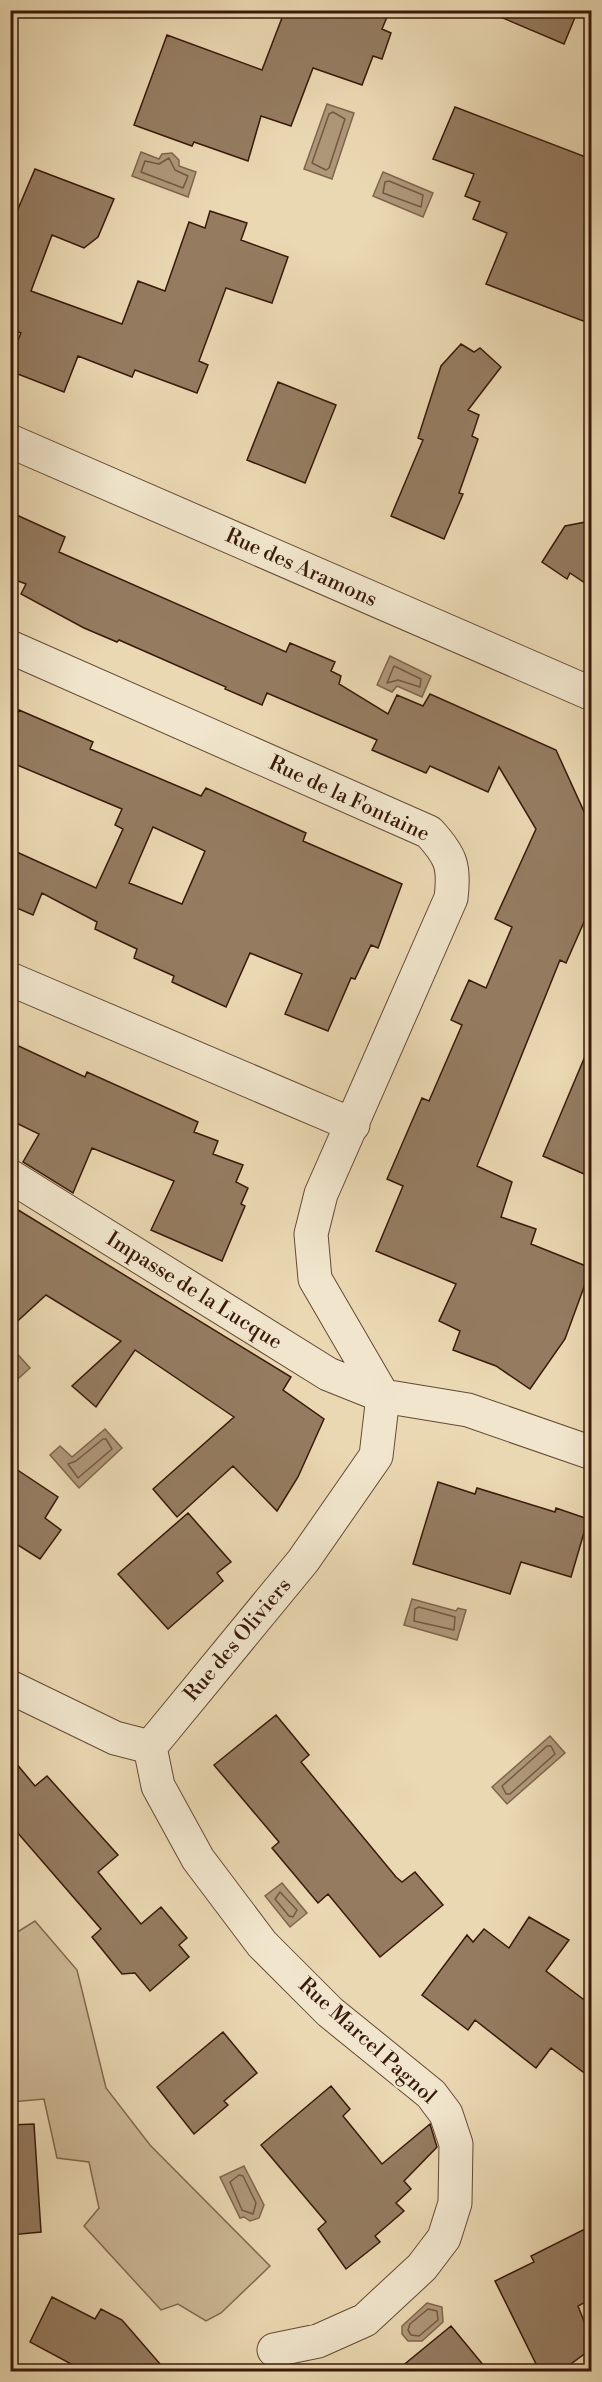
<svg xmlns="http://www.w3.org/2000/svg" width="602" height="2382" viewBox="0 0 602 2382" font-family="'Libre Bodoni',serif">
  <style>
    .green { fill: #ccb895; stroke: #82684f; stroke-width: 1.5 }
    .water { fill: #ae9779; stroke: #7f654c; stroke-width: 1.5 }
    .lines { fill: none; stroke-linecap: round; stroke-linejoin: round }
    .shore { stroke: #745841; stroke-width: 1.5 }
    .building { fill: #957c61; stroke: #391909; stroke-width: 1.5; fill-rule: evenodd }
    .minor-casing { stroke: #654933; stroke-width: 35 }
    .minor { stroke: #f1e6cd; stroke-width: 33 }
    .labels { text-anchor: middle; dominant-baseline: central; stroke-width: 5; stroke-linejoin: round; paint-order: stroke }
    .street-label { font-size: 21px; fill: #391909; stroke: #f1e6cd }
  </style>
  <rect width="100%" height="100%" fill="#ead8b2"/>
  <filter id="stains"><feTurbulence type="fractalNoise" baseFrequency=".00333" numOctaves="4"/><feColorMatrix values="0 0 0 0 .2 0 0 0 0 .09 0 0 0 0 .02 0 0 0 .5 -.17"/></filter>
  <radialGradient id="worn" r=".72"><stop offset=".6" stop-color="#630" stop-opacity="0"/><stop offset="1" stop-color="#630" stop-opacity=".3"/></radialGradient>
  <path class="green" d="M35,1921L77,1970L106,2088L150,2145L270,2266L221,2313L206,2321L178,2304L161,2310L84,2226L99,2208L89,2162L57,2158L44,2099L11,2102V1936Z"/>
  <path class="water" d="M327,104L354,113L332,179L304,169Z
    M141,152L159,159L162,154L172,153L179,160V166L196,172L188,197L132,176Z
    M383,172L433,193L423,217L373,196Z
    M390,656L431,676L422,697L397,686L392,692L377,685Z
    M11,1347L30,1368L11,1385Z
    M105,1429L122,1448L79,1488L50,1455L60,1446L72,1457Z
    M412,1599L456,1611L458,1608L466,1610L457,1640L404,1625Z
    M550,1736L565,1753L507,1804L492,1787Z
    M282,1883L307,1913L290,1927L265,1896Z
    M244,2166L264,2205L259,2218L250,2221L244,2217L240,2218L220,2177Z
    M427,2303L442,2307L443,2322L422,2341H408L402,2334V2326Z"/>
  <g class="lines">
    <path class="shore" d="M333,112L345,119L329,168L326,170L312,163L329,114Z
      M169,158L175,170L188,176L183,188L141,172L145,161L159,164Z
      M389,181L423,195L421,207L383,193L385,182Z
      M394,666L421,679L420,687L398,680L387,683Z
      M103,1439H106L112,1449L78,1478L68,1464L76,1461Z
      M419,1607L455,1617L454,1630L414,1621L415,1609Z
      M547,1746H551L555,1754L510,1794H506L502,1786Z
      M280,1892L297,1910L293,1917L289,1916L275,1899Z
      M239,2175L243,2176L256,2203L253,2214L242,2210L230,2182Z
      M428,2309L437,2311L438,2320L419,2336L411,2335L408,2330L410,2324Z"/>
  </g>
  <path class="building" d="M285,10H390L382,29L391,33L382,59L373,56L362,85L313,68L291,126L261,116L248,161L194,142L192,146L134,125L167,35L262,70Z
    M484,10H578L564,44Z
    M455,107L591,159V324L486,284L507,233L473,219L480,202L465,196L474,174L433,159Z
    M35,169L114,199L98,237L84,248L52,235L31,291L122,324L138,281L165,291L189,222L205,228L210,211L247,223L241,240L288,257L272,303L226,288L199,361L208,365L197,393L135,370L132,377L78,356L64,392L10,371V359L21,333L16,331L13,338L10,337V228Z
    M461,344L474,352L480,348L501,367L468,410L479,415L472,436L478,439L459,493L463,494L444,539L391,516L423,440L418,438L441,366Z
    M278,382L336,405L305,483L247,460Z
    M10,512L65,537L59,552L286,652L290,643L335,662L331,671L341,676L339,684L388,714L397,695L423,706L430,694L556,750L591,827V906L566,963L560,960L477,1166L512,1182L501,1217L536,1229L531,1244L591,1268L565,1339L530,1389L496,1366L453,1350L460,1331L439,1321L456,1284L376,1251L403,1186L387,1179L422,1098L429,1101L462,1025L451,1020L469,980L486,988L512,927L495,919L536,829L499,767L488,792L430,766L426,773L372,750L377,740L267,693L262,705L225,689L226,687L119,640L117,642L84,628L21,594L26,584L10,578Z
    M591,521V587L570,573L567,579L542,562L565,526Z
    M19,710L93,742L90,749L201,796L206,788L306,833L303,841L402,884L378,948L371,945L355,979L351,978L328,1031L285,1014L302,974L250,953L226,1007L172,982L174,976L134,958L137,949L95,929L97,922L42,893L33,915L10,905V849L96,888L123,829L115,825L122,809L10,762V731ZM153,827L205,851L182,904L129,883Z
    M10,1042L85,1077L87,1072L198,1122L194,1132L218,1141L213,1154L243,1165L236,1182L248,1188L241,1204L245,1206L222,1261L151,1230L174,1181L92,1148L73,1193L23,1162L39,1134L10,1120Z
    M591,1042V1177L543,1156Z
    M10,1205L291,1377L283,1390L324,1419L298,1477L277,1511L233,1466L177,1517L153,1489L234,1417L135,1350L96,1407L72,1386L121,1341L46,1295L10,1328Z
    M10,1465L58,1497L45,1518L61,1530L40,1559L10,1540Z
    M438,1482L475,1494L477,1488L555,1512L556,1508L588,1519L571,1577L521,1562L510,1594L413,1564Z
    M188,1513L231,1562L217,1573L223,1581L168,1629L118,1574Z
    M276,1715L309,1755L301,1762L396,1877L402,1882L415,1872L443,1905L380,1957L328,1894L318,1903L272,1848L279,1842L214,1765Z
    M10,1756L35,1786L47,1776L118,1855L98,1872L141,1924L161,1907L187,1938L179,1945L189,1957L150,1991L135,1973L122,1974L92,1937L101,1929L10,1824Z
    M529,1917L569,1940L546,1971L591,2005V2078L551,2048L536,2068L475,2020L468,2030L422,1995L467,1935L473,1942L484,1929L509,1948Z
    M223,2032L257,2073L224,2101L228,2105L194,2134L157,2087Z
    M331,2086L350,2109L343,2116L382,2164L430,2124L437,2147L404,2181L411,2189L396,2203L404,2211L375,2236L380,2242L346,2269L318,2229L326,2222L261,2145Z
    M34,2124L41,2232L10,2235V2125Z
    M591,2226V2299L578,2306L591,2339V2349L560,2372H540L495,2281L534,2262L531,2256Z
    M52,2297L95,2319L101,2309L122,2320L167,2372H86L30,2342Z
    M451,2326L489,2372H395Z"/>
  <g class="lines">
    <defs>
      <path id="minor" d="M10,441L592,694
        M10,647L429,832C451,856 455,866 451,898L321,1194L311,1234L315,1279L383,1396
        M10,979L353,1125
        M10,1176L328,1374L383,1396L468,1410L592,1453
        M10,1687L115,1738L150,1747L303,1561L376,1456L383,1396
        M150,1747L158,1786L198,1859L262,1944L330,2012L431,2094L446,2114L456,2144L455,2203L444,2238L422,2267L365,2320L318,2341L274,2350"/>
    </defs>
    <use href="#minor" class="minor-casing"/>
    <use href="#minor" class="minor"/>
  </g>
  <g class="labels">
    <g class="street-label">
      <text transform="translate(301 568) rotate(24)">Rue des Aramons</text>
      <text transform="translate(349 799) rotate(25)">Rue de la Fontaine</text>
      <text transform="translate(194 1291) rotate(32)">Impasse de la Lucque</text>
      <text transform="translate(238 1640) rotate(-50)">Rue des Oliviers</text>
      <text transform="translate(367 2041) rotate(42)">Rue Marcel Pagnol</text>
    </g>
  </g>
  <rect width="602" height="2382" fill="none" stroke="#ead8b2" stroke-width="36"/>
  <rect x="12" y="12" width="578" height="2358" fill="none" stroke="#391909" stroke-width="3"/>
  <rect x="18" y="18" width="566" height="2346" fill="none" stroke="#391909" stroke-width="1.5"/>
  <rect width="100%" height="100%" filter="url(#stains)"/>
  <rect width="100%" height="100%" fill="url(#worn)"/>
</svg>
